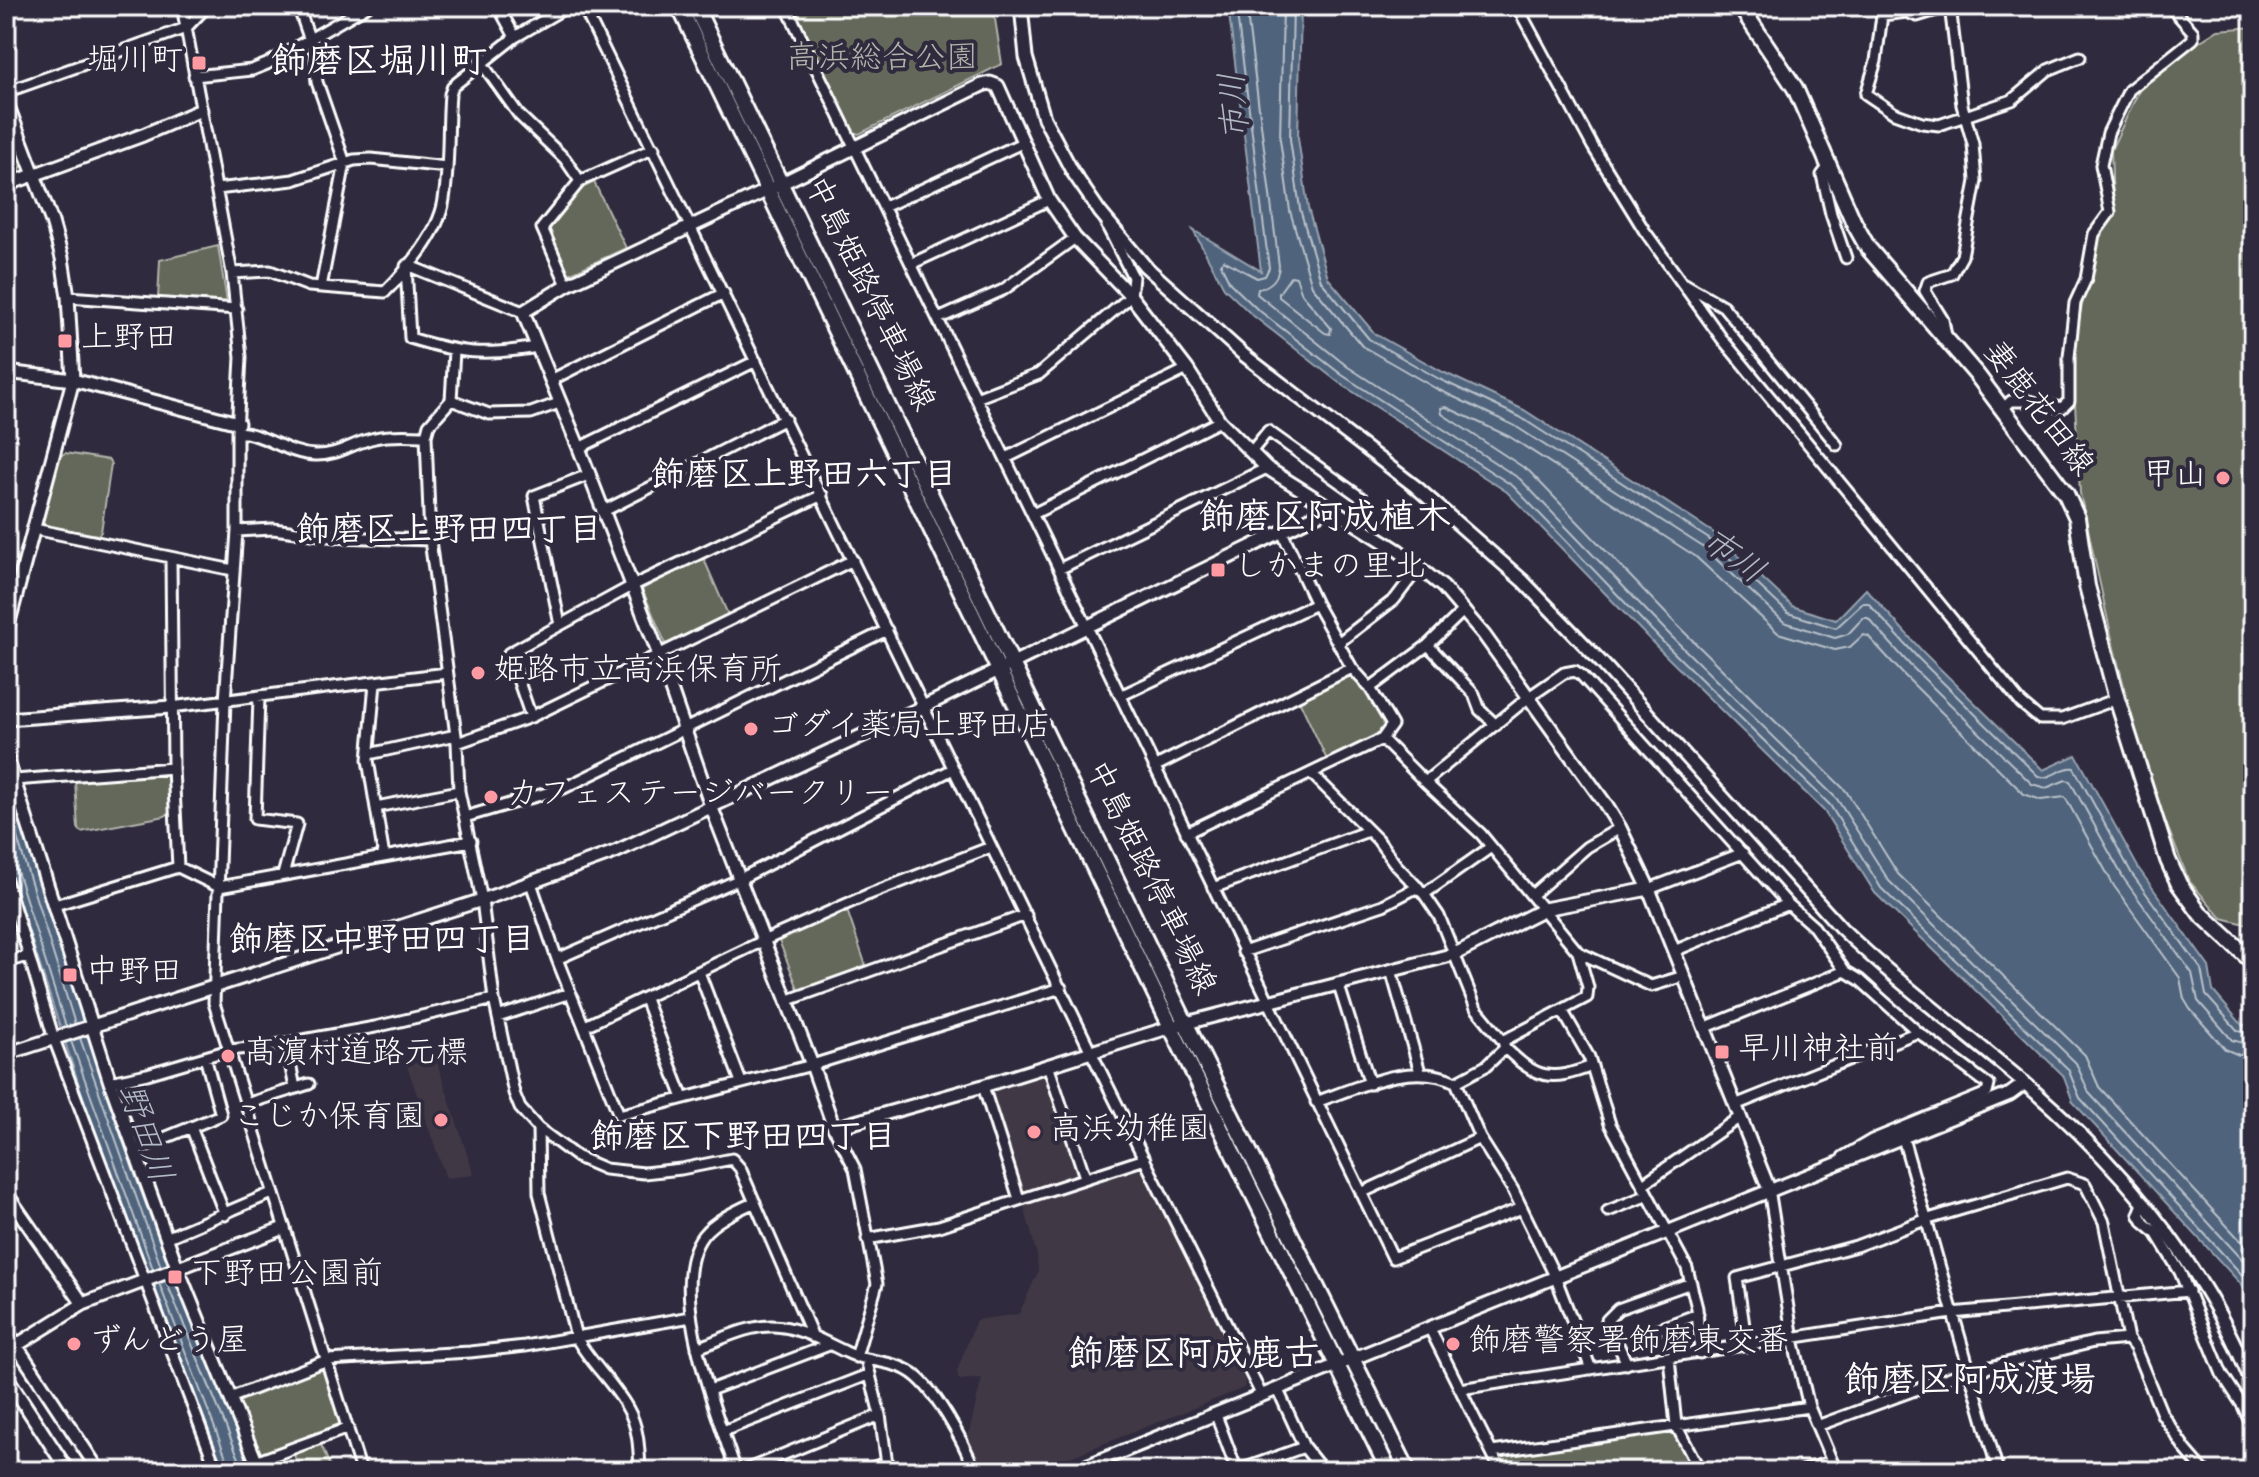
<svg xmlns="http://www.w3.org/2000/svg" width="2259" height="1477" viewBox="0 0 2259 1477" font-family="Dekko,'Klee One',sans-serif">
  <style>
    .built { fill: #413845 }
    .green { fill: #64685a; stroke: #b2b4ac; stroke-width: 2 }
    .water { fill: #50647b; stroke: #96a2b0; stroke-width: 2 }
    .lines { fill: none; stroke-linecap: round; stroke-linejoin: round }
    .shore { stroke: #b9c1ca; stroke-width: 2 }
    .minor-casing { stroke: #fff; stroke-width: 15 }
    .tertiary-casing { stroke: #fff; stroke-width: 17 }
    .secondary-casing { stroke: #fff; stroke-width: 20 }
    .minor { stroke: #2f2a3d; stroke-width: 9 }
    .tertiary { stroke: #2f2a3d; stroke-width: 11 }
    .secondary { stroke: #2f2a3d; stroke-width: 14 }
    .poi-dot { fill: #ff9aa2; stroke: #2f2a3d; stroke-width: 3 }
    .labels { text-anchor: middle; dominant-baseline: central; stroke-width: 8; stroke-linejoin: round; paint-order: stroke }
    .park-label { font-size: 32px; fill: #b2b4ac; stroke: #2f2a3d }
    .poi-label { font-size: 32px; fill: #fff; stroke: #2f2a3d; text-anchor: start }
    .street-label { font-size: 32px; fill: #fff; stroke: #2f2a3d }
    .water-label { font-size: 34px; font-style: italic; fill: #b0b9c4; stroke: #2f2a3d }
    .neighbourhood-label { font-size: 34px; font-weight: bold; fill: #fff; stroke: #2f2a3d }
    .quarter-label { font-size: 36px; font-weight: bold; fill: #fff; stroke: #2f2a3d }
  </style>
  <rect width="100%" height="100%" fill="#2f2a3d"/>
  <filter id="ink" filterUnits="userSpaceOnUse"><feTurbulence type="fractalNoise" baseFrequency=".0125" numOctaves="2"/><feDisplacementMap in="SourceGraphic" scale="16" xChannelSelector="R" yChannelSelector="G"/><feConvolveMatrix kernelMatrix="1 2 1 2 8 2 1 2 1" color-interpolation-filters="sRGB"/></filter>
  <g filter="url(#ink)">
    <path class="built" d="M435,1056L474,1175L446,1178L407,1066Z
      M1042,1074L1047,1078L1078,1169L1076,1176L1027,1191L1021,1188L989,1095L993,1088Z
      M1136,1164L1142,1167L1245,1381L1244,1388L1035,1471H977L966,1445L982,1378L959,1380L957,1371L976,1320L1019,1314L1038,1272L1037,1255L1023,1202Z"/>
    <path class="green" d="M793,6H993L1002,64L859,134L853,132Z
      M2253,27V926L2222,918L2189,881L2149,780L2114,648L2080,493L2072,349L2094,252L2113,204L2111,150L2146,76L2218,30Z
      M6,119L23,163L18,174L6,177Z
      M594,182L626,248L569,274L549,230L576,191Z
      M218,246L227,302L222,305L158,299L160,260Z
      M65,453L109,460L111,464L101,532L98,535L46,526L43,522L59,457Z
      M703,557L729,617L667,647L642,589Z
      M1350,675L1356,677L1386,721L1379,735L1327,760L1299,700Z
      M163,773L168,778L170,812L165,816L81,832L78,828L75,781L78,778Z
      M847,910L867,969L799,991L778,938Z
      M319,1367L324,1369L340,1418L339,1424L263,1454L256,1451L237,1405L238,1399Z
      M1671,1431L1677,1435L1695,1471H1505L1499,1459L1503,1455Z
      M320,1442L332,1471H300L293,1452Z"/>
    <path class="water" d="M1228,6H1301L1298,138L1308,208L1328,278L1375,334L1443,372L1524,410L1714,533L1792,606L1836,620L1866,589L1923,652L2043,770L2076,755L2139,869L2209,967L2213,991L2243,1026L2253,1019V1309L2240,1283L2073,1102L2063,1075L1875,893L1824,811L1657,647L1507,492L1338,382L1251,314L1224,288L1193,230L1261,271Z
      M6,243C14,287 16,328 6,372Z
      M6,776C44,899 82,1022 124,1144C163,1255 209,1363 253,1471H223L102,1155L6,862Z"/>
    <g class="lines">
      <path class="shore" d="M1236,6L1269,268L1265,276L1257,278L1223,260L1221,265L1230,283L1256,308L1342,375L1513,486L1663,642L1830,805L1881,888L2068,1069L2080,1098L2245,1278L2253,1292
        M1246,6L1279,266C1278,280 1270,286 1258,289L1257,294L1348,367L1520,479L1670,635L1837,799L1889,881L2076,1063L2089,1093L2253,1271
        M1283,6L1280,139L1290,211L1312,286L1362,346L1435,388L1515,426L1703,547L1784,622L1835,638L1848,634L1863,618H1868L1910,665L2032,784L2046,788L2066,780L2070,781L2124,879L2192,973L2198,1001L2232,1040L2243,1043L2253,1041
        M1293,6L1290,139L1300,209L1321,281L1369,339L1439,379L1520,417L1709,539L1788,613L1836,628L1863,603H1868L1918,658L2038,776C2051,781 2061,766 2074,768L2132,874L2201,969L2206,995L2238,1031L2245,1033L2253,1029
        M1291,276L1296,277L1302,294L1331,328L1330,334L1325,333L1279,297V293Z
        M6,802L75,1024
        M6,865L13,866L17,871L66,1027
        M80,1038L161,1267
        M71,1041L153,1269
        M2253,1054L2239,1055L2225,1049L2190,1009L2184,999L2180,978L2114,886L2065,797L2041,800L2024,794L1902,673L1868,636L1863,635L1850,647L1835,650L1778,633L1695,556L1510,437L1446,407L1441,408L1442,414L1529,471L1678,626L1846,791L1898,874L2085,1055L2099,1087L2253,1254
        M166,1281L240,1461
        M159,1283L229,1465"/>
      <defs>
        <path id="minor" d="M182,6L232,273L241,357L237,432V531L225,701L214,1003L361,1471
          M298,6L314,52L317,82L345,163L321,287
          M498,6L515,37
          M583,6L1091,1052L1262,1396
          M786,6L1393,1258L1522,1208
          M1517,6L1593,147L1644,230L1723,340L2021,703L2040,719H2062L2117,699
          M481,62L519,115L565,159L580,181
          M194,76L252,70L267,64L367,6
          M6,92L186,28L207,6
          M1829,166L1822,175L1831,214L1846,258
          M217,189L293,180L354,160L371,159L447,167
          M884,207L1022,143
          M911,264L1049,200
          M407,265L523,312
          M406,266L410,338C461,354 484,356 537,347
          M232,273L270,271L309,286L385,292C407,270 436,236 443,205C450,169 447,130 450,94L453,86L515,37L568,6
          M1685,284L1723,306L1837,445
          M567,285L542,228L580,181L654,148
          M68,297L237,309
          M938,319L1003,290L1075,238
          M1946,336L1943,320L1925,291L1928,282L1952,274L1962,256L1976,181L1973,144L1962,105L1950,6L1917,16L1907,12L1882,15L1876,61L1866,94L1894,113L1922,123L1939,125L2012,100L2048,70L2080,57
          M454,351L451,400L429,425L426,436L430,540L457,743L459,791L482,900L494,999L514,1093L520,1108L538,1128L577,1157L605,1169L644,1173L681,1169L732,1159L740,1168L813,1337
          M551,380L724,293
          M976,398L1039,374L1131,296L1133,277L1107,226
          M451,400L489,414L531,413L559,403
          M2003,409L2011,401H2029L2062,408L2069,401V357L2075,303L2086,279L2094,234L2110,212L2101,165L2108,133L2129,90L2193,39V32L2170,6
          M237,432C265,433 286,454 315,455C338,456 354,442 375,438C391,434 410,436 426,436
          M579,448L756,361
          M1251,452L1268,431L1363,499L1351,522
          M1006,458L1187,369
          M602,512L785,419
          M1033,514L1220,421
          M34,529L233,570
          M237,531L273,529L336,537L430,540
          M171,559L173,768L178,867
          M1059,569L1267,468
          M560,625L534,496L588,475
          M1338,643L1395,599L1420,566
          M1428,645L1474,694L1480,710L1496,725
          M375,683L368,760L384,857
          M1370,688L1428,645L1464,610
          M1120,696L1316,604
          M259,697L255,819L297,824L283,875
          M171,707L447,673
          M531,717L509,653L632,586L822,495
          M1382,739L1425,782
          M457,743L531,717L853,560
          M369,754L456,735
          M1154,767L1352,668
          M1311,773L1378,840L1396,865L1424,894L1439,916L1476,1008L1503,1041
          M14,780L173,768
          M376,807L459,791
          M465,817L564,788L887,630
          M1186,833L1382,739L1392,725L1370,688L1352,668L1316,604L1282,532
          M6,880L54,1039L217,1471
          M531,883L557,959L619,1115L812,1065L1061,988
          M1213,888L1368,831
          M1649,889L1743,853
          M1424,894L1491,847
          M1532,895L1587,847L1620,828
          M55,905L178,867L219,887L471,841
          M1674,951L1788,904
          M1243,952L1383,905L1418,887
          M557,959L740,879L953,769
          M6,962L28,956
          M1391,970L1420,1072
          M699,972L741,1082
          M1684,976L1651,986L1578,952L1481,834L1425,782L1529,697L1564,673L1575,671L1581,675L1788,904L1814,927L1845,971L1860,980L1918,1032L1989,1085L1987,1093L1872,1140L1843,1157
          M1338,983L1370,1084
          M645,999L683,1098
          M786,1001L1026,915
          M1562,1010L1589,1057L1610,1124L1687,1268L1697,1308L1700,1353
          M498,1017L570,993
          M585,1026L765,940L867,895L991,847
          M1704,1028L1845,971
          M286,1043L295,1088
          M1505,1048C1537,1079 1550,1082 1592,1066
          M1048,1065L1085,1177
          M110,1082L147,1074L229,1050L270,1046L375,1027L494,999
          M1456,1082L1486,1066L1505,1048L1503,1041L1587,997L1588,987L1578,952
          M983,1086L1019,1199
          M1316,1102C1359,1087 1412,1060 1456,1082L1480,1138L1513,1190L1555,1276L1591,1369
          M246,1104L309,1084
          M1735,1105L1918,1032
          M191,1127L225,1215
          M538,1128L539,1193L576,1337C590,1363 614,1383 628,1409C639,1428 639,1450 640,1471
          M834,1128L855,1169L877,1284L856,1357
          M1903,1138L1998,1471
          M135,1150L221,1115L205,1057
          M1643,1184L1740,1117
          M1769,1189L1793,1339L1809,1407L1836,1471
          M1361,1193L1480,1138
          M2143,1204L2139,1214L2144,1223L2156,1233L2180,1272L2222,1374L2243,1406L2253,1429
          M1608,1211L1648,1195
          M166,1238L272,1193
          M867,1239L939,1226L1145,1159
          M1430,1329L1501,1471
          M1653,1331L1698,1314
          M1747,1346L1737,1278L1856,1246L1925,1220L2067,1178L2085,1184L2104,1222L2128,1339L2135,1348L2162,1414L2186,1450L2204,1471
          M697,1348C720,1340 748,1325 773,1326C798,1326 826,1343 848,1353C866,1362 889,1360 907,1370C934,1384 964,1443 975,1471
          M1669,1358L1676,1425L1700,1471
          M866,1359L880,1415L888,1471
          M1627,1364L1607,1320L1618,1309L1691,1283
          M1460,1389L1952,1313L2189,1291
          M710,1390L829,1345
          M1278,1390L1304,1447L1323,1471
          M230,1398L327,1360L470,1352L525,1346L691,1317
          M1216,1415L1237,1471
          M1817,1426L1953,1376L2094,1342L2128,1339
          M723,1431L870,1374
          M1492,1452L1809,1407
          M231,1471L348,1428
          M736,1471C718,1416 664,1286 703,1235C715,1220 738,1210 755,1202
          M743,1471L880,1415
          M863,1471L888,1462
          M1237,1471L1304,1447
          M1802,1471L1832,1461"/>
        <path id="tertiary" d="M1021,6L1026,57L1044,118L1072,171L1100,212L1145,266L1244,355L1416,487L1523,581L1603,664L1841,928C1900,985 1965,1032 2027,1085C2122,1167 2208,1269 2253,1387
          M6,101L52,222L62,258L68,297L73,380L6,633
          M6,185L143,135L201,110
          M6,372L73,380L238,423
          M6,719L171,707
          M6,755L110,1082L177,1267L260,1471
          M1649,889L1544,909L1455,954L1171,1027L983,1086L834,1128L812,1065L711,806L659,655L579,448L523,312L567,285L768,190L982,85L990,83L998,86L1049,200L1075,238L1131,296L1187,369L1220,421L1267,468L1399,551L1443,587L1484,635L1604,802L1620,828L1649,889L1769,1189
          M6,1054L482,900L615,852L923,707L1330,508
          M6,1193L83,1304
          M6,1330L99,1471
          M17,1345L83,1304L284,1228
          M6,1376L68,1471
          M1074,1471L2010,1094L2025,1083"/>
        <path id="secondary" d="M679,6L1171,1027L1389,1471
          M695,6L1186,1024L1408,1471
          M1740,6L1795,88L1854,223L1868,248L1977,375L2066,494L2077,518L2087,586L2117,699L2168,860L2179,884L2200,913L2253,962"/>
      </defs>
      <use href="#minor" class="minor-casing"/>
      <use href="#tertiary" class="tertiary-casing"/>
      <use href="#secondary" class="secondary-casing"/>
      <use href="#minor" class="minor"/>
      <use href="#tertiary" class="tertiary"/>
      <use href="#secondary" class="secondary"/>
    </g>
  </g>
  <g class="poi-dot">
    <rect x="191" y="55" width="16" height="16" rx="4"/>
    <rect x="57" y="333" width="16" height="16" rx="4"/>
    <circle cx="2223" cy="478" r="8"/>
    <rect x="1210" y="562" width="16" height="16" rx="4"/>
    <circle cx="478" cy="673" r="8"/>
    <circle cx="751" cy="729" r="8"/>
    <circle cx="491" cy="797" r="8"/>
    <rect x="62" y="967" width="16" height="16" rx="4"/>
    <rect x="1714" y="1044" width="16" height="16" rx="4"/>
    <circle cx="228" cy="1056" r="8"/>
    <circle cx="441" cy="1120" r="8"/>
    <circle cx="1034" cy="1132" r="8"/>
    <rect x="167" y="1269" width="16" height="16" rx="4"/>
    <circle cx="74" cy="1344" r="8"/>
    <circle cx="1453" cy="1344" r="8"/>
  </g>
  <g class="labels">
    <g class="park-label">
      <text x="882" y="61">高浜総合公園</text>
    </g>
    <g class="poi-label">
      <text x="183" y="63" text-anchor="end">堀川町</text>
      <text x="81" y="341">上野田</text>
      <text x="2207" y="478" text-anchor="end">甲山</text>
      <text x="1234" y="570">しかまの里北</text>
      <text x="494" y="673">姫路市立高浜保育所</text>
      <text x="767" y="729">ゴダイ薬局上野田店</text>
      <text x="507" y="797">カフェステージバークリー</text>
      <text x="86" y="975">中野田</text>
      <text x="1738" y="1052">早川神社前</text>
      <text x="244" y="1056">髙濵村道路元標</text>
      <text x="425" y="1120" text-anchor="end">こじか保育園</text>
      <text x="1050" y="1132">高浜幼稚園</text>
      <text x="191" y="1277">下野田公園前</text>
      <text x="90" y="1344">ずんどう屋</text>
      <text x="1469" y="1344">飾磨警察署飾磨東交番</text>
    </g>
    <g class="street-label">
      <text transform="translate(867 295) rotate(64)">中島姫路停車場線</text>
      <text transform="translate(2036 410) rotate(53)">妻鹿花田線</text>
      <text transform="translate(1148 879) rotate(64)">中島姫路停車場線</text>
    </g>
    <g class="water-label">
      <text transform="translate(1238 106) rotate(-94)">市川</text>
      <text transform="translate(1731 559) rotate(36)">市川</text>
      <text transform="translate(142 1134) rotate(71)">野田川</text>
    </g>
    <g class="neighbourhood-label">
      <text x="804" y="478">飾磨区上野田六丁目</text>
      <text x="449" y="533">飾磨区上野田四丁目</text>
      <text x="382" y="943">飾磨区中野田四丁目</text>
      <text x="743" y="1140">飾磨区下野田四丁目</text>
    </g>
    <g class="quarter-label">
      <text x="379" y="65">飾磨区堀川町</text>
      <text x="1325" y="521">飾磨区阿成植木</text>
      <text x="1194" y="1358">飾磨区阿成鹿古</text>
      <text x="1970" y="1384">飾磨区阿成渡場</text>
    </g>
  </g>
  <rect width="2259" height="1477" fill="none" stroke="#2f2a3d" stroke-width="32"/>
  <rect x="16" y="16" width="2227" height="1445" fill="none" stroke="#fff" stroke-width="3" filter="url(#ink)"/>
</svg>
